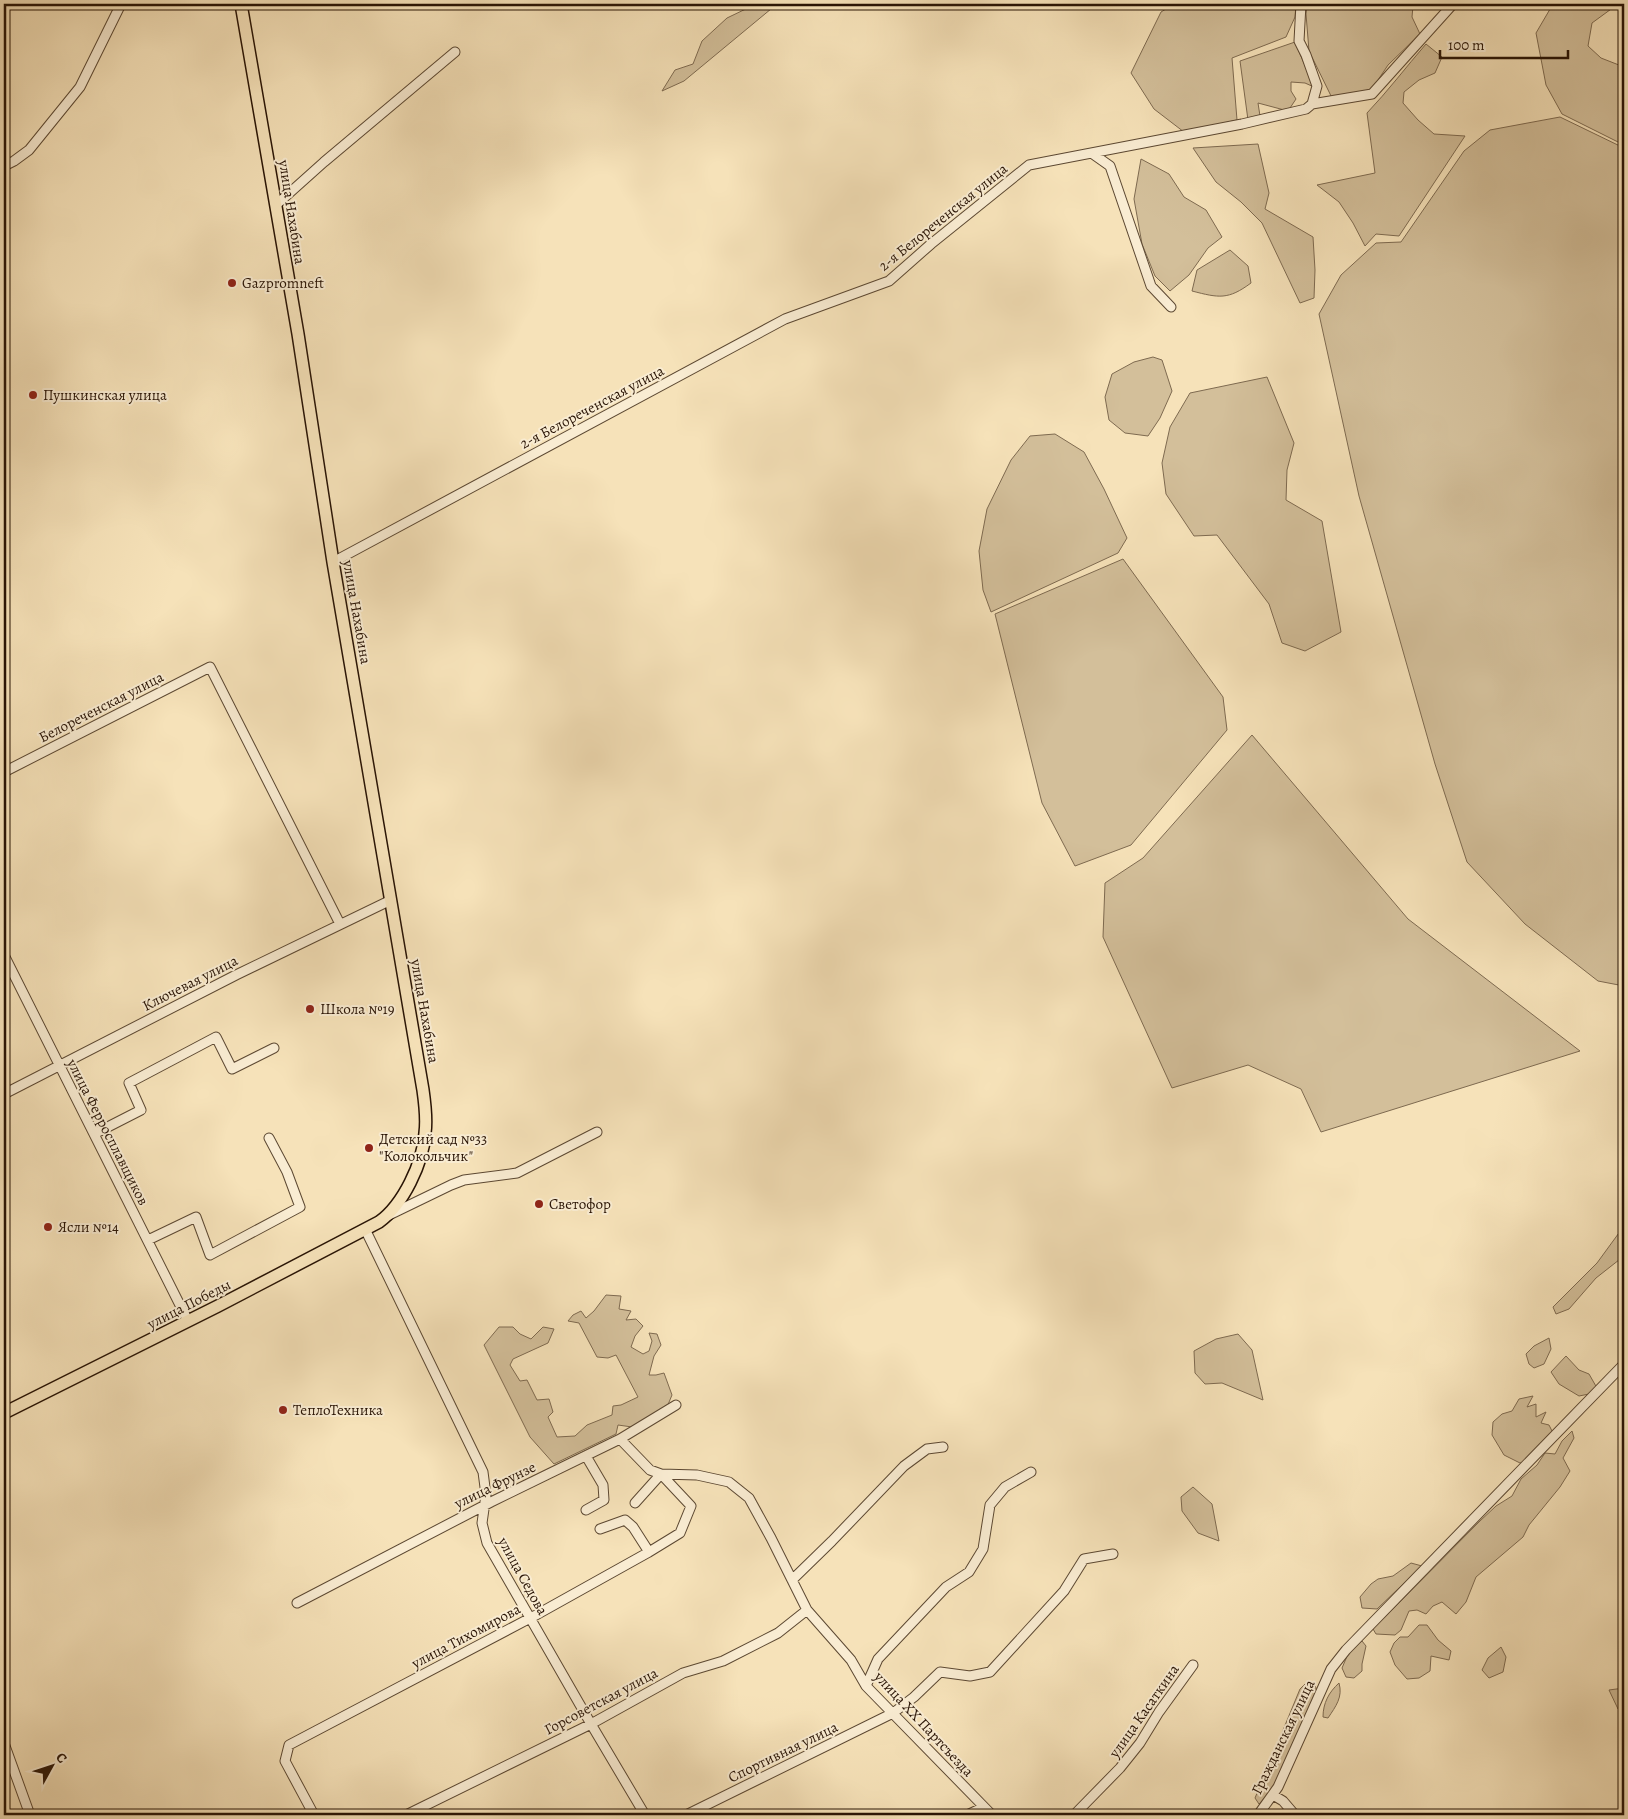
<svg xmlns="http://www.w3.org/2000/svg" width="1628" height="1819" viewBox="0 0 1628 1819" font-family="Alegreya,serif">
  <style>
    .green { fill: #d3bf9a; stroke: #7e6a50 }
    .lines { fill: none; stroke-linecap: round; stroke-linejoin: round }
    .minor-casing { stroke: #5c4832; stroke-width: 11 }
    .major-casing { stroke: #291405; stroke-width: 14 }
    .minor { stroke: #f9ecd2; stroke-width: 9 }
    .major { stroke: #f6e2b9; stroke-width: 11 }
    .poi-dot { fill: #8f2418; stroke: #f9ecd2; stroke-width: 2 }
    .labels { text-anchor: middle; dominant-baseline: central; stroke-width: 4; stroke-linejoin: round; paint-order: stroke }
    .street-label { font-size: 15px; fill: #291405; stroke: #f9ecd2 }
    .poi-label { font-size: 15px; fill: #291405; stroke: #f9ecd2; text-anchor: start }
  </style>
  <rect width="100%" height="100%" fill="#f6e2b9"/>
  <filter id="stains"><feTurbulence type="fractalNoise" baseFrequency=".004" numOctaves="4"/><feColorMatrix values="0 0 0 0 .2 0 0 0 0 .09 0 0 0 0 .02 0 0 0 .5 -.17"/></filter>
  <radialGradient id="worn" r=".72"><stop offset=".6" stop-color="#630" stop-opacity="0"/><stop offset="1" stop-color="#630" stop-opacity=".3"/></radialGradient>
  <path class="green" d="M753,4H777L684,81L662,91L675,70L693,64L702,41L727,18L752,6Z
    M1174,4H1296L1295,17L1286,37L1232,58L1237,120L1184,132L1154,109L1131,73L1161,12Z
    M1307,4H1415L1413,6L1412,17L1420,34L1388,65L1370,92L1333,100L1309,51L1306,14Z
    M1553,4H1618L1592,23L1588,46L1601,58L1624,67V145L1562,114L1546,85L1536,33Z
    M1295,42L1314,87L1305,83L1291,82V91L1296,99L1288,111L1258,103L1260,116L1248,120L1240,61Z
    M1426,44L1442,57L1435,73L1419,80L1404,92L1403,103L1418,120L1434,134L1465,136L1399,236L1376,234L1365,246L1353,223L1339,202L1317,185L1375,173L1367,113C1388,91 1406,67 1426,44Z
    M1560,117L1624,148V986L1598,981L1525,924L1467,862L1435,764L1359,496L1319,314L1341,275L1376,243L1401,242L1464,151L1490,130Z
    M1258,144L1269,193L1265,209L1313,237L1315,270L1314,298L1300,303L1262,223L1241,202L1216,182L1193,148Z
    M1141,159L1169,174L1184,197L1206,210L1222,237L1208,248L1189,275L1170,291L1155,276L1142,244L1134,199Z
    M1230,250L1248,266L1251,283C1228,300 1219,298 1192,291L1197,270Z
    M1153,357L1162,360L1172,391L1160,418L1148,436L1125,433L1109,420L1105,397L1112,374L1134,362Z
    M1267,377L1294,443L1287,470L1286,500L1322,521L1341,632L1305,651L1282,643L1269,604L1217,535L1194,536L1166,494L1162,463L1170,427L1190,393Z
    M1055,434L1084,452L1104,489L1127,538L1118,553L991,612L983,590L979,551L987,509L1011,460L1030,436Z
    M1123,559L1223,697L1227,730L1131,845L1075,866L1042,803L995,614Z
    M1252,735L1408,919L1580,1051L1321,1132L1301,1089L1248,1065L1172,1088L1103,937L1105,883L1143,858Z
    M1624,1226V1256L1596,1278L1569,1309L1556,1314L1553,1307L1597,1263Z
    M606,1295L621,1296L619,1309L631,1311L626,1320L636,1319L643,1326L635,1336L631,1347L643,1354L649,1351L652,1341L649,1333L657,1334L661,1345L654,1356L649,1375H656L664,1373L672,1395L667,1407L632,1427L618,1425L616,1434L554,1464L530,1437L484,1345L499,1327H513L520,1334L531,1339L543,1327L554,1329L548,1343L513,1359L510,1365L520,1381L527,1380L537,1400L549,1399L553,1412L548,1417L557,1437L575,1436L587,1425L612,1415L613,1406L621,1405L638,1397L616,1355L608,1358L597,1357L579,1323L568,1321L573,1315L581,1311L586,1318L594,1311Z
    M1238,1334L1252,1350L1263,1400L1222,1383L1205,1384L1195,1373L1194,1351L1216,1339Z
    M1549,1338L1551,1349L1544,1364L1534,1368L1529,1364L1526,1354L1534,1346Z
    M1566,1356L1579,1370L1589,1374L1597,1388L1589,1394L1579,1396L1559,1384L1551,1372Z
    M1533,1396L1527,1407L1536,1404V1417L1546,1412L1541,1423L1549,1425L1553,1433L1528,1460L1520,1463L1504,1455L1492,1435L1493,1422L1502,1414L1512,1411L1519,1399Z
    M1572,1431L1574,1438L1563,1458L1570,1471L1560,1487L1529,1525L1523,1537L1476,1577L1466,1602L1456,1614L1442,1602L1433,1606L1426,1614L1417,1610L1409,1611L1401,1630L1395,1635L1376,1634L1373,1629L1480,1521L1496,1506L1512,1496L1521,1479L1537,1465L1545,1453L1555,1454L1562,1441Z
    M1193,1487L1212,1504L1219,1541L1198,1533L1182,1511L1181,1497Z
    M1411,1563L1422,1566L1377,1609L1362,1608L1360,1597L1371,1584L1378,1579L1393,1576Z
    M1419,1625H1427L1438,1640L1451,1651L1449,1660L1431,1656L1430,1671L1419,1678L1407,1679L1395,1665L1390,1652L1394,1643L1400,1637H1408Z
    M1362,1641L1366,1646L1362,1664V1671L1354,1678L1346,1677L1342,1668L1351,1647Z
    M1501,1647L1506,1657L1503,1672L1489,1678L1482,1670L1488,1658Z
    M1306,1683H1314L1316,1688L1314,1701L1276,1786L1259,1804L1255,1798L1300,1689Z
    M1339,1683C1343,1697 1336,1706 1328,1718L1323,1717C1323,1703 1329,1692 1339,1683Z
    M1624,1688V1710L1618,1709L1609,1690Z"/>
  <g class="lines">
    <defs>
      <path id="minor" d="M1312,104L1372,94L1453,4
        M1093,154L1110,166L1151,286L1171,307
        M4,166L14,161L29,150L80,87L121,4
        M276,205L324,162L455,52
        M333,562L785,319L889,281L931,244L1029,165L1242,124L1306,109L1312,104L1317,86L1306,55L1299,41L1301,4
        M4,772L210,667L340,924
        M4,955L188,1321
        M4,1094L236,975L391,900
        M94,1134L141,1110L129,1083L216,1037L232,1069L274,1048
        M387,1216L451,1185L464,1180L517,1173L597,1132
        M365,1229L483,1472L486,1495L482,1523L487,1543L591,1724L645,1815
        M148,1240L196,1217L210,1255L300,1207L287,1172L269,1138
        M586,1456L603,1485L604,1500L586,1510
        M661,1474L697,1475L729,1482L749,1498L771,1538L807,1610L851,1660L866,1686L992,1815
        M635,1503L661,1474
        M600,1529L625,1520L633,1527L649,1552
        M792,1580L832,1541L904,1466L927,1449L943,1447
        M297,1603L491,1502L620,1439L676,1405
        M866,1686L878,1659L946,1587L969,1572L983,1549L990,1505L1005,1487L1031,1472
        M4,1743L30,1815
        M1273,1795L1283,1801L1295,1815
        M314,1815L285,1761L289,1745L536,1615L649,1552L680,1533L691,1506L661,1474L650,1470L620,1439
        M406,1815L591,1724L683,1673L723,1661L778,1633L807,1610
        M686,1815L893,1713L914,1697L940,1672L970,1676L990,1672L1064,1591L1084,1559L1113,1554
        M967,1815L984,1807
        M1074,1815L1120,1768L1140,1743L1159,1712L1193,1665
        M1258,1815L1278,1787L1331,1669L1346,1650L1624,1364"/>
      <path id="major" d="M4,1413L218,1306L379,1222C403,1205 423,1163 425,1133C427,1119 425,1104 423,1090L333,562L298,334L241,4"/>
    </defs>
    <use href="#minor" class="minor-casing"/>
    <use href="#major" class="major-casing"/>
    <use href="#minor" class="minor"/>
    <use href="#major" class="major"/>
  </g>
  <g class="poi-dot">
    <circle cx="232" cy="283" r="5"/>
    <circle cx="33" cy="395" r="5"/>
    <circle cx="310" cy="1009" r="5"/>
    <circle cx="369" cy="1148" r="5"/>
    <circle cx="539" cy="1204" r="5"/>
    <circle cx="48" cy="1227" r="5"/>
    <circle cx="283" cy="1410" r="5"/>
  </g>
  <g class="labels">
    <g class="street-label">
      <text transform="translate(292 212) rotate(81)">улица Нахабина</text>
      <text transform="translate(943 217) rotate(-39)">2-я Белореченская улица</text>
      <text transform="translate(592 407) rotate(-28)">2-я Белореченская улица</text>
      <text transform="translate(357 612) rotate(80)">улица Нахабина</text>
      <text transform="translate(101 707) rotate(-27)">Белореченская улица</text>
      <text transform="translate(190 983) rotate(-27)">Ключевая улица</text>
      <text transform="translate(425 1011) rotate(80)">улица Нахабина</text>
      <text transform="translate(108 1132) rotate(63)">улица Ферросплавщиков</text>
      <text transform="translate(189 1304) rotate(-27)">улица Победы</text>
      <text transform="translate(495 1485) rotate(-26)">улица Фрунзе</text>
      <text transform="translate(523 1576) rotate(61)">улица Седова</text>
      <text transform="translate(466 1636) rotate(-28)">улица Тихомирова</text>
      <text transform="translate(601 1701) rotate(-28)">Горсоветская улица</text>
      <text transform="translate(1144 1711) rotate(-55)">улица Касаткина</text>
      <text transform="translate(924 1724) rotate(47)">улица XX Партсъезда</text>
      <text transform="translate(1283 1737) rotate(-64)">Гражданская улица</text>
      <text transform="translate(783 1752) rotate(-26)">Спортивная улица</text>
    </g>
    <g class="poi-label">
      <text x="242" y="283">Gazpromneft</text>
      <text x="43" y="395">Пушкинская улица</text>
      <text x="320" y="1009">Школа №19</text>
      <text x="379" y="1139">Детский сад №33<tspan x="379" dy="17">"Колокольчик"</tspan></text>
      <text x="549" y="1204">Светофор</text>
      <text x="58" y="1227">Ясли №14</text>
      <text x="293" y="1410">ТеплоТехника</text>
    </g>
  </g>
  <rect width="1628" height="1819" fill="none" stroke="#f6e2b9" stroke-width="20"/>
  <rect x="5" y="5" width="1618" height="1809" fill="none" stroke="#291405" stroke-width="2.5"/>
  <rect x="10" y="10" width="1608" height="1799" fill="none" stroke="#291405"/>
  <g transform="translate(52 1766) rotate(50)" stroke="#f9ecd2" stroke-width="4" paint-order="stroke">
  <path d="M0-4L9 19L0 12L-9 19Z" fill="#291405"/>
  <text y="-8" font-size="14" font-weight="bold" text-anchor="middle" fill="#291405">С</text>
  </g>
  <path d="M1440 50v8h128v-8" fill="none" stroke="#291405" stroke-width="2.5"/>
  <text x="1448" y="50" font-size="15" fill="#291405" stroke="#f9ecd2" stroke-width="4" paint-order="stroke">100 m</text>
  <rect width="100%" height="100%" filter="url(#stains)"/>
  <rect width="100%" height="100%" fill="url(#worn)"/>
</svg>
